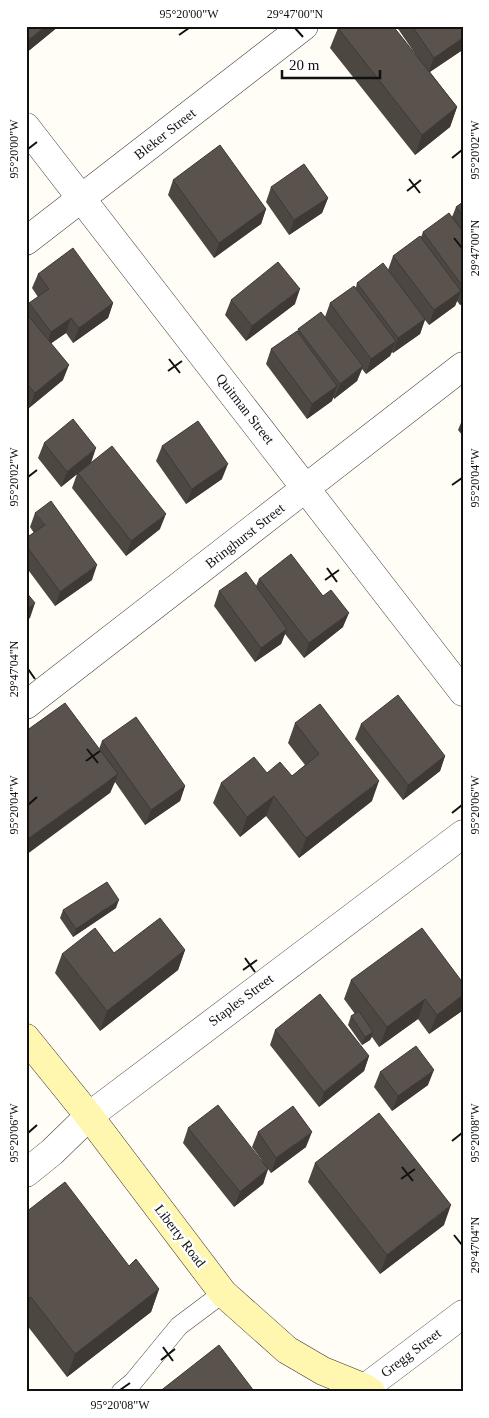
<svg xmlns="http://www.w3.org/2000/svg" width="489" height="1418" viewBox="0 0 489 1418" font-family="'Times New Roman',serif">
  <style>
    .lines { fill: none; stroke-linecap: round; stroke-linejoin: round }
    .service-casing { stroke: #444; stroke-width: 20 }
    .minor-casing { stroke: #444; stroke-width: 29 }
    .tertiary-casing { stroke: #444; stroke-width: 29 }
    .secondary-casing { stroke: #333; stroke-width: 29 }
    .service { stroke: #fff; stroke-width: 19 }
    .minor { stroke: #fff; stroke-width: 28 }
    .tertiary { stroke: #fff; stroke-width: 28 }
    .secondary { stroke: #fff6b0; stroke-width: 28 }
    .wall { fill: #4d4742 }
    .shaded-wall { fill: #3f3936 }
    .building { fill: #5a524d; stroke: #3f3936 }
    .ticks { fill: none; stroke: #111; stroke-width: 2 }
    .labels { text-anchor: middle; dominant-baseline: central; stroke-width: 5; stroke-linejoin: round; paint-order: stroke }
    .street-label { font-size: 14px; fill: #111; stroke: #fff }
    .neatline { fill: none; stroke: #111; stroke-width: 2 }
    .ticks-label { font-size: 12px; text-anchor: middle; fill: #111 }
  </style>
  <rect width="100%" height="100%" fill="#fffdf5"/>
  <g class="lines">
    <defs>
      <path id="service" d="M121,1392L133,1382L179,1326L223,1293"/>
      <path id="minor" d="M26,127L463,692
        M26,241L304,26
        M26,705L463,366
        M26,1173L52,1152L89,1116L463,834"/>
      <path id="tertiary" d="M365,1388L463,1314"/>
      <path id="secondary" d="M26,1038L89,1116L223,1293L287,1350L323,1371L365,1388L371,1392"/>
    </defs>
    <use href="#service" class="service-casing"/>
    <use href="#minor" class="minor-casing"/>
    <use href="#tertiary" class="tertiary-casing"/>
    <use href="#secondary" class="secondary-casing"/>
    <use href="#service" class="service"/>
    <use href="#minor" class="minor"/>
    <use href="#tertiary" class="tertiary"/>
    <use href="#secondary" class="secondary"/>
  </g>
  <path class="wall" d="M26,26H59L26,53Z
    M396,26H461V51L430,72L457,107L450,127L415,155L330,48L338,28L416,55Z
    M173,180L266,209L261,224L214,258L168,195Z
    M271,187L328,198L322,213L289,235L266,202Z
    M463,202V303L460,305L457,301L455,306L429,325L425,320L420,334L393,353L392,352L390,356L366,374L362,369L357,381L334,399L333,397L332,401L307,419L266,364L271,349L297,332L298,329L325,317L330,303L356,287L357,283L388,270L393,256L421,237L423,232L452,217L456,207Z
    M38,274L113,303L108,318L73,343L66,333L51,343L63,380L29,408L26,405V311L29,303L38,297L32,288Z
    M231,300L295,304L246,341L225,315Z
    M463,418V436L458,430Z
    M44,443L91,462L160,529L126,556L72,488L77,474L61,487L38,458Z
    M162,446L222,479L186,504L156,461Z
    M35,513L92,580L55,606L26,567V538L34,533L30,527Z
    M259,579L343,627L304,658L285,634L281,644L255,662L214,606L219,591L256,586Z
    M295,723L372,801L299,858L266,816L240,837L213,803L221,783L267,773L292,776L305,765L288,743Z
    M361,724L445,756L440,771L403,800L355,739Z
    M102,741L185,786L180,801L145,825L115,782L110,793L99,749Z
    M116,908L73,937L60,918L63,910Z
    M185,950L178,970L100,1031L55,973L62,954L114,953Z
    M351,980L463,983V1007L462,1011L429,1034L418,1019L379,1047L372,1037L370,1040L362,1045L348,1025L351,1016L355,1014L344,999Z
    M275,1030L369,1056L364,1071L319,1107L270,1045Z
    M380,1072L428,1085L392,1111L374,1087Z
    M188,1128L263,1162L252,1147L258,1132L306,1147L271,1173L268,1169L263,1184L234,1207L183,1143Z
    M315,1163L444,1225L380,1274L308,1182Z
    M26,1212L129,1266L159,1289L151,1312L67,1377L26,1324Z"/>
  <path class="shaded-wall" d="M46,26H59L26,53V50L30,39Z
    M463,38V47L461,51L428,73L434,58Z
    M457,107L450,127L415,155L422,135Z
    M328,198L322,213L289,235L294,220Z
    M266,209L261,224L214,258L219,243Z
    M300,289L295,304L246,341L252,326Z
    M461,291L455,306L429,325L434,310Z
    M463,297V303L460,305Z
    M113,303L108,318L73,343L79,328Z
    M71,318L66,333L46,347L51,332Z
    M425,319L420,334L393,353L398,338Z
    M396,341L390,356L366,374L371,359Z
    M69,365L63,380L29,408L35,393Z
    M363,366L357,381L334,399L340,384Z
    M337,386L332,401L307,419L312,404Z
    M96,448L91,463L61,487L67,472Z
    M228,464L222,479L186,504L192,489Z
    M166,514L160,529L126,556L131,541Z
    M97,565L92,580L55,606L60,592Z
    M35,603L30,618L26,621V610Z
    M349,613L343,627L304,658L309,643Z
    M287,629L281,644L255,662L261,648Z
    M445,756L440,771L403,800L408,785Z
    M118,774L110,793L26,855V840Z
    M379,781L372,801L299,858L306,838Z
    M185,786L180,801L145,825L151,810Z
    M274,796L266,816L240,837L247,817Z
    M119,900L116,908L73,937L76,929Z
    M185,950L178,970L100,1031L107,1011Z
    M463,995V1007L462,1011L429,1034L437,1015Z
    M425,999L418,1019L379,1047L387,1027Z
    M373,1032L370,1040L362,1045L365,1037Z
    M369,1056L364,1071L319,1107L324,1092Z
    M434,1070L428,1085L392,1111L398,1096Z
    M312,1132L306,1147L271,1173L276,1158Z
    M268,1169L263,1184L234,1207L240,1192Z
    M451,1205L444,1225L380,1274L387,1255Z
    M159,1289L151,1312L67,1377L75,1354Z
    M31,1297L26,1310V1300Z"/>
  <path class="building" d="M26,26H46L30,39L26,34Z
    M340,26H393L457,107L422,135L338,28Z
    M412,26H461L463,29V38L434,58Z
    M220,145L266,209L219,243L173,180Z
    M304,164L328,198L294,220L271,187Z
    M463,202V216L456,207Z
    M449,213L463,232V287L423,232Z
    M420,236L461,291L434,310L393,256Z
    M73,248L113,303L79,328L71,318L51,332L29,303L49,289L38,274Z
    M278,262L300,289L252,326L231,300Z
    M383,263L425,319L398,338L357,283Z
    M354,286L396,341L371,359L330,303Z
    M321,312L363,366L340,384L298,329Z
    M26,313L69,365L35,393L26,383Z
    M297,331L337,386L312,404L271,349Z
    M73,419L96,448L67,472L44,443Z
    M198,421L228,464L192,489L162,446Z
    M112,446L166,514L131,541L78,473Z
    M51,501L97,565L60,592L26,545V538L45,525L35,513Z
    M291,554L323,596L331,590L349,613L309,643L259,579Z
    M246,572L287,629L261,648L219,591Z
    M26,592L35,603L26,610Z
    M398,695L445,756L408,785L361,724Z
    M65,703L118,774L26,840V731Z
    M320,704L379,781L306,838L274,796L247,817L221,783L254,757L267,773L280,762L292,776L319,754L295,723Z
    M136,717L185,786L151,810L102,741Z
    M107,882L119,900L76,929L63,910Z
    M160,918L185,950L107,1011L62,954L95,928L114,953Z
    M422,928L463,983V995L437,1015L425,999L387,1027L351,980Z
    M320,994L369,1056L324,1092L275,1030Z
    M359,1011L373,1032L365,1037L351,1016Z
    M416,1046L434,1070L398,1096L380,1072Z
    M218,1105L268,1169L240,1192L188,1128Z
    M293,1106L312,1132L276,1158L258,1132Z
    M379,1113L451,1205L387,1255L315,1163Z
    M65,1182L129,1266L136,1259L159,1289L75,1354L31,1297L26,1300V1212Z
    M219,1345L254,1391V1392H159Z"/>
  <path class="ticks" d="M295,28L303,37M179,35L189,28M28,149L37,142M452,158L462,150M409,179L420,193M407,191L421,180M454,238L462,248M169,359L180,373M168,371L182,361M28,477L37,470M452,485L462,478M327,568L337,582M325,580L339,570M28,669L35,679M87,749L98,763M86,761L100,751M28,805L37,797M452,813L462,805M245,958L255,972M243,970L257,960M28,1133L37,1125M452,1141L462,1133M402,1167L413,1181M401,1179L415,1169M454,1235L462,1245M163,1347L173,1361M161,1360L175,1349M120,1390L130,1383"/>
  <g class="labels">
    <g class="street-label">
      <text transform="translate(165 134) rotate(-38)">Bleker Street</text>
      <text transform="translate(245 409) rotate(52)">Quitman Street</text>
      <text transform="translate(245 536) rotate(-38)">Bringhurst Street</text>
      <text transform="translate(241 1000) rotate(-37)">Staples Street</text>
      <text transform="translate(180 1236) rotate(53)">Liberty Road</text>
      <text transform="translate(411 1353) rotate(-37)">Gregg Street</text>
    </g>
  </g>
  <rect width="489" height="1418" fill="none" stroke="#ffffff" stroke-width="55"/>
  <path d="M282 70v8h98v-8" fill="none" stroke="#111111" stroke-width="2.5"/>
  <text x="289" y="70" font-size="15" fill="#111111" stroke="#ffffff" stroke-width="4" paint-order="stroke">20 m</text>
  <rect x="28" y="28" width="434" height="1362" class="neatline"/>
  <g class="ticks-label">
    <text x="189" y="18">95°20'00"W</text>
    <text x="295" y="18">29°47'00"N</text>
    <text transform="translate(14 149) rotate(-90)" y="4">95°20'00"W</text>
    <text transform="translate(475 150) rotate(-90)" y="4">95°20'02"W</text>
    <text transform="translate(475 248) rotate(-90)" y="4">29°47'00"N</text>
    <text transform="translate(14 477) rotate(-90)" y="4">95°20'02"W</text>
    <text transform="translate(475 478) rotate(-90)" y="4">95°20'04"W</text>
    <text transform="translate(14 669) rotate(-90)" y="4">29°47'04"N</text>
    <text transform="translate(14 805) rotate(-90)" y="4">95°20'04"W</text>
    <text transform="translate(475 805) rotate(-90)" y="4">95°20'06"W</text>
    <text transform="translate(14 1133) rotate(-90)" y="4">95°20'06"W</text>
    <text transform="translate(475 1133) rotate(-90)" y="4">95°20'08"W</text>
    <text transform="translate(475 1245) rotate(-90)" y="4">29°47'04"N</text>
    <text x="120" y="1409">95°20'08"W</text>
  </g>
</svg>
